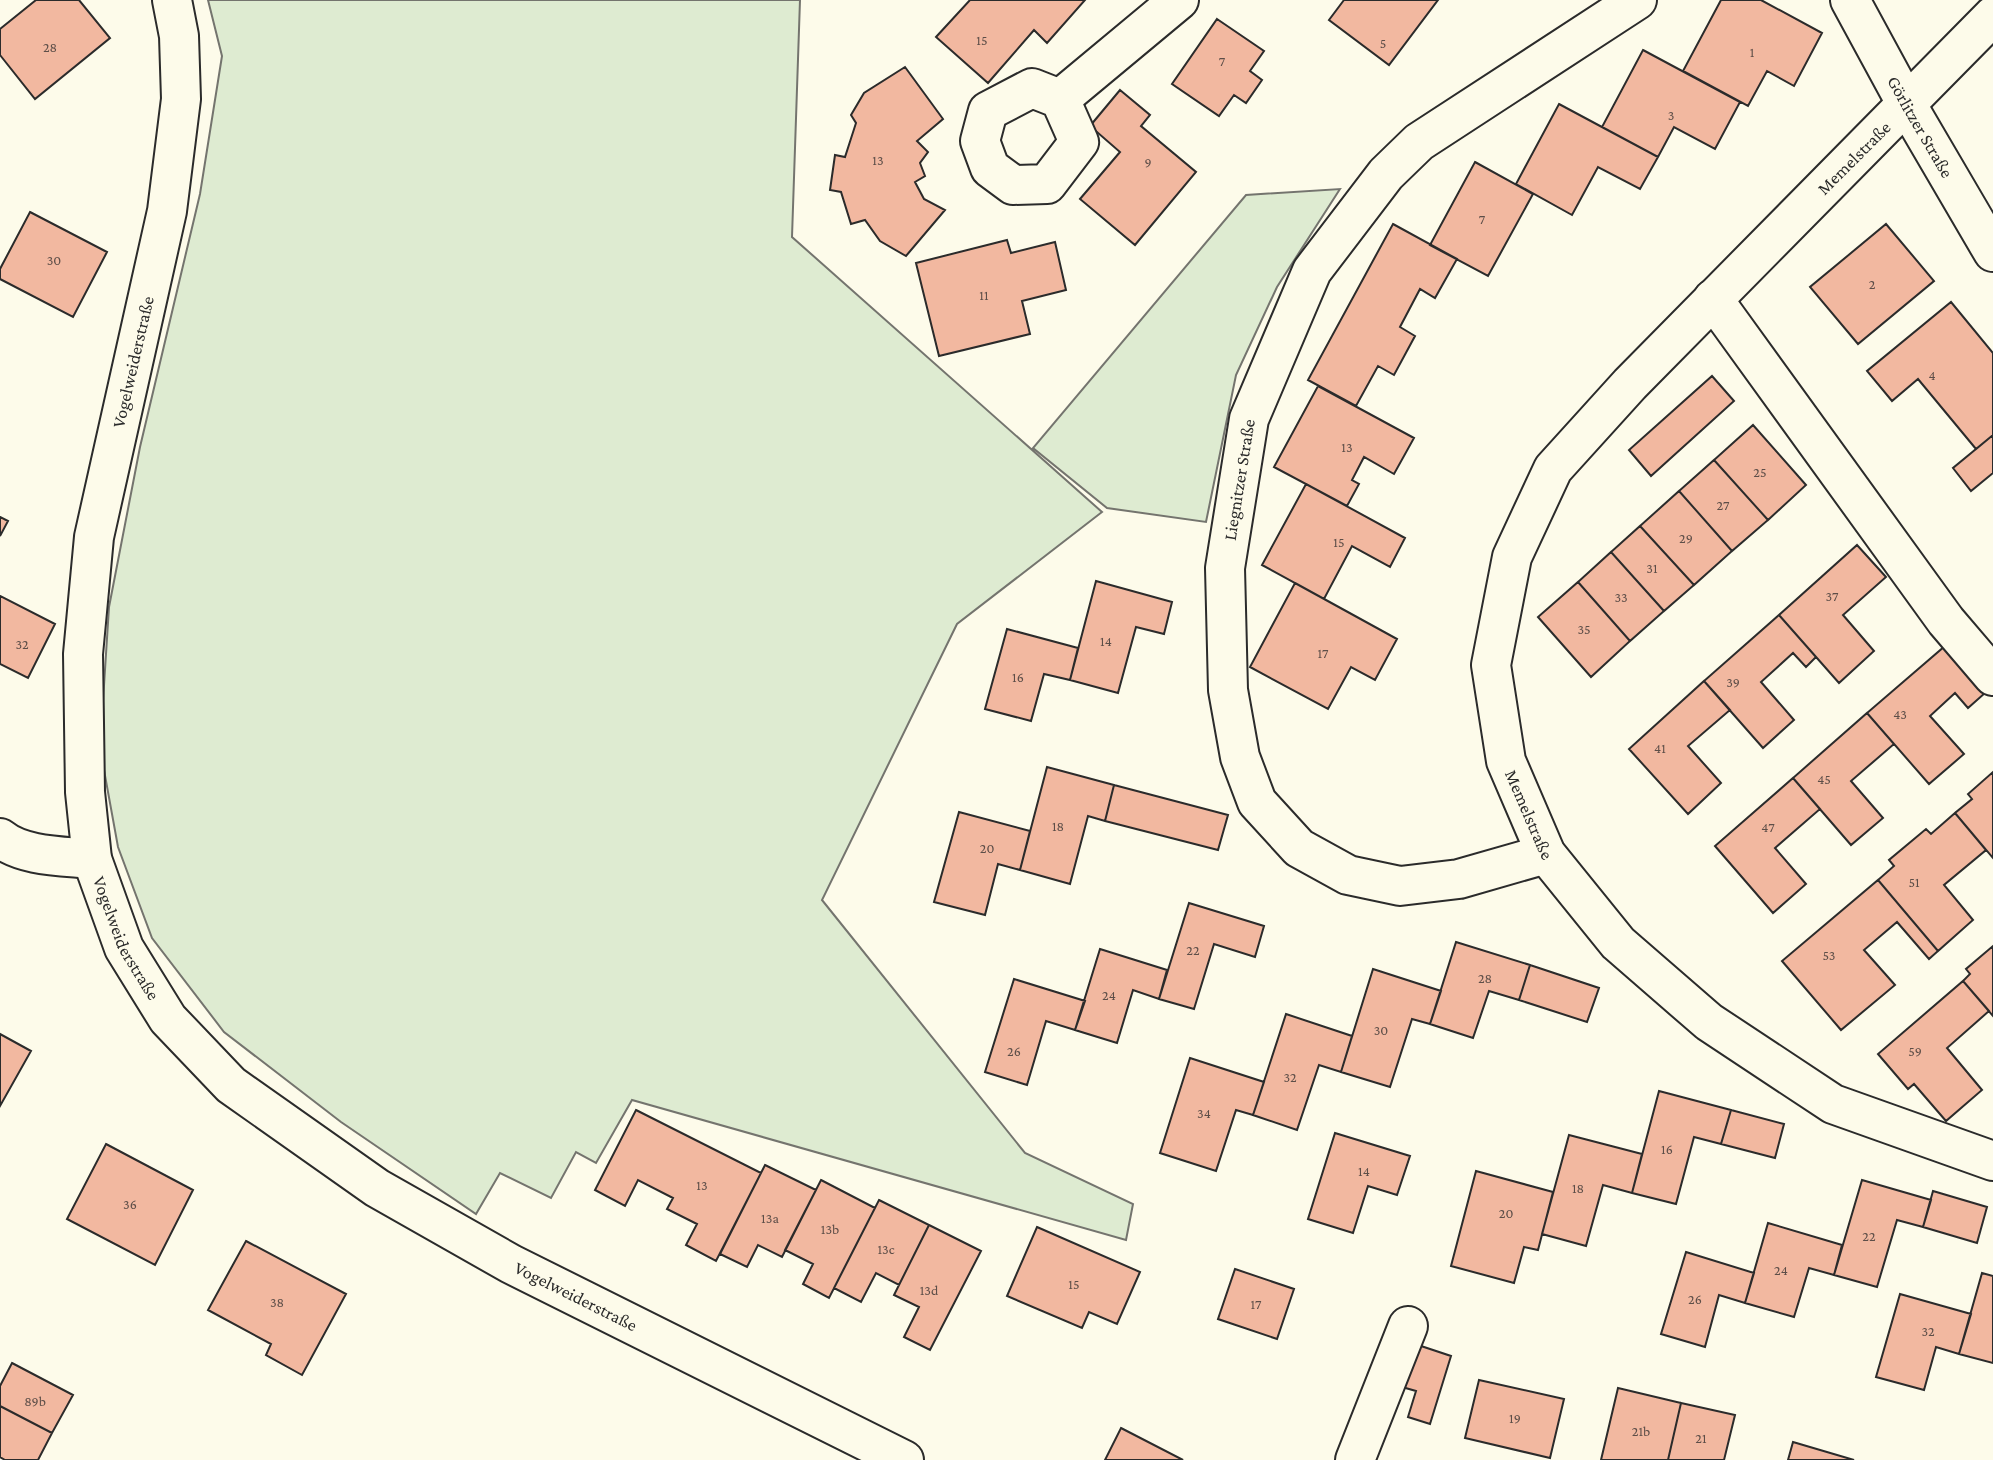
<svg xmlns="http://www.w3.org/2000/svg" width="1993" height="1460" viewBox="0 0 1993 1460" font-family="'Crimson Pro',serif">
  <style>
    .green { fill: #deebd1; stroke: #74746e; stroke-width: 2 }
    .building { fill: #f2b8a0; stroke: #2b2b2b; stroke-width: 2 }
    .lines { fill: none; stroke-linecap: round; stroke-linejoin: round }
    .minor-casing { stroke: #2b2b2b; stroke-width: 42 }
    .minor { stroke: #fdfbea; stroke-width: 38 }
    .labels { text-anchor: middle; dominant-baseline: central; stroke-width: 5; stroke-linejoin: round; paint-order: stroke }
    .number-label { font-size: 14px; fill: #5d4e48 }
    .street-label { font-size: 18px; fill: #2b2b2b; stroke: #fdfbea }
  </style>
  <rect width="100%" height="100%" fill="#fdfbea"/>
  <path class="green" d="M208,0H800L792,237L1102,512L957,624L822,900L1025,1153L1133,1204L1126,1240L632,1100L596,1163L576,1152L551,1198L500,1173L476,1214L341,1122L224,1032L152,938L118,847L100,748L109,607L140,447L200,194L222,56Z
    M1340,189L1277,287L1236,375L1206,522L1107,508L1033,448L1246,195Z"/>
  <path class="building" d="M36,0H79L110,38L35,99L0,55V29Z
    M970,0H1085L1047,43L1034,30L988,83L936,37Z
    M1344,0H1438L1389,65L1329,20Z
    M1721,0H1761L1822,33L1794,86L1767,71L1748,106L1683,71Z
    M1217,19L1264,51L1250,71L1262,80L1246,103L1234,95L1219,116L1172,84Z
    M1643,50L1740,102L1715,149L1674,127L1658,157L1602,127Z
    M905,67L943,119L917,141L928,152L920,163L925,176L915,182L924,199L945,210L906,256L880,241L865,220L851,224L841,192L830,190L835,155L845,157L856,123L851,115L864,93Z
    M1120,90L1150,115L1141,126L1196,172L1135,245L1080,199L1120,152L1090,126Z
    M1559,104L1658,157L1640,189L1598,167L1572,215L1516,184Z
    M1475,162L1533,194L1488,276L1430,245Z
    M30,212L107,252L73,317L0,279V269Z
    M1393,224L1457,259L1435,298L1420,289L1400,327L1415,336L1394,375L1378,366L1356,406L1308,380Z
    M1886,224L1934,281L1858,344L1810,287Z
    M1007,240L1011,253L1055,242L1066,290L1022,301L1030,334L939,356L916,263Z
    M1951,302L1993,353V435L1976,449L1918,379L1892,401L1867,371Z
    M1712,376L1734,401L1651,476L1629,450Z
    M1318,386L1414,438L1394,474L1364,457L1352,480L1359,484L1347,506L1274,467Z
    M1753,425L1806,485L1768,520L1714,460Z
    M1993,435V473L1971,491L1953,468Z
    M1714,460L1768,520L1732,551L1679,491Z
    M1306,484L1405,538L1390,567L1352,546L1324,599L1262,565Z
    M1679,491L1732,551L1694,585L1640,526Z
    M0,517L8,521L0,536Z
    M1640,526L1694,585L1664,611L1611,552Z
    M1857,545L1886,577L1843,615L1874,651L1839,683L1779,615Z
    M1611,552L1664,611L1630,641L1578,582Z
    M1096,581L1172,602L1164,634L1136,627L1118,693L1070,680Z
    M1578,582L1630,641L1591,677L1538,617Z
    M1295,583L1397,639L1375,680L1351,667L1328,709L1250,667Z
    M0,596L55,624L28,678L0,664Z
    M1779,615L1816,657L1806,667L1793,653L1761,682L1794,720L1763,748L1704,681Z
    M1007,629L1078,648L1070,680L1044,674L1031,721L985,709Z
    M1945,646L1985,693L1968,708L1955,693L1930,716L1964,754L1929,784L1867,713Z
    M1704,681L1730,710L1688,746L1721,783L1688,814L1629,749Z
    M1867,713L1894,744L1851,781L1883,818L1851,845L1793,778Z
    M1047,767L1114,785L1105,821L1088,816L1070,884L1020,870Z
    M1993,772V858L1955,813L1972,799L1968,794Z
    M1793,778L1820,809L1775,848L1806,884L1773,913L1715,846Z
    M1114,785L1228,815L1218,850L1105,821Z
    M959,812L1030,831L1020,870L998,864L985,915L934,902Z
    M1955,813L1986,850L1944,885L1973,920L1938,951L1878,880L1894,866L1889,860L1926,829L1931,834Z
    M1878,880L1938,951L1929,959L1897,922L1864,950L1895,985L1841,1030L1782,961Z
    M1189,903L1264,926L1255,957L1214,944L1194,1009L1159,999Z
    M1456,942L1530,965L1519,1000L1489,991L1473,1038L1430,1024Z
    M1993,946V1016L1963,981L1970,974L1966,969Z
    M1100,949L1167,970L1159,999L1133,990L1117,1043L1075,1030Z
    M1530,965L1599,988L1587,1022L1519,1000Z
    M1373,969L1441,991L1430,1024L1412,1019L1390,1087L1341,1072Z
    M1014,979L1085,1001L1075,1030L1046,1021L1027,1085L985,1072Z
    M1963,981L1989,1011L1947,1048L1982,1090L1946,1121L1914,1084L1908,1089L1878,1054Z
    M1286,1014L1352,1036L1341,1072L1319,1065L1297,1130L1253,1115Z
    M0,1034L31,1051L0,1106Z
    M1190,1058L1264,1082L1253,1115L1236,1110L1216,1171L1160,1153Z
    M1659,1091L1731,1110L1721,1144L1694,1137L1676,1204L1632,1193Z
    M636,1110L761,1173L716,1261L686,1245L697,1224L667,1209L673,1198L638,1180L625,1206L595,1190Z
    M1731,1110L1784,1124L1775,1158L1721,1144Z
    M1335,1133L1410,1156L1397,1195L1368,1186L1353,1233L1308,1219Z
    M1569,1135L1642,1154L1632,1193L1603,1185L1586,1246L1542,1234Z
    M106,1144L193,1190L155,1265L67,1219Z
    M765,1165L816,1190L782,1257L758,1245L747,1267L720,1254Z
    M1476,1171L1553,1192L1538,1250L1524,1247L1514,1283L1451,1266Z
    M821,1180L875,1208L829,1298L803,1284L813,1264L785,1250Z
    M1862,1180L1931,1200L1923,1227L1897,1220L1877,1287L1834,1275Z
    M1933,1191L1987,1207L1977,1243L1923,1227Z
    M879,1200L929,1225L899,1285L876,1273L861,1302L834,1288Z
    M1768,1223L1842,1245L1834,1275L1809,1268L1794,1317L1745,1303Z
    M929,1225L981,1251L930,1350L904,1337L919,1307L894,1295Z
    M1037,1227L1140,1272L1117,1324L1089,1312L1082,1328L1007,1296Z
    M246,1241L346,1294L302,1375L266,1355L271,1344L208,1310Z
    M1686,1252L1754,1273L1745,1303L1719,1295L1705,1347L1661,1334Z
    M1235,1269L1294,1289L1277,1339L1218,1319Z
    M1982,1273L1993,1276V1363L1959,1354Z
    M1900,1294L1971,1314L1959,1354L1936,1347L1924,1390L1876,1377Z
    M1415,1344L1451,1356L1430,1424L1408,1417L1416,1391L1402,1387Z
    M12,1363L73,1395L52,1433L0,1406V1386Z
    M1479,1380L1564,1399L1550,1458L1465,1438Z
    M1618,1388L1681,1403L1668,1460H1601Z
    M1681,1403L1735,1415L1724,1460H1668Z
    M0,1406L52,1433L38,1460H5L0,1457Z
    M1121,1428L1183,1460H1105Z
    M1793,1442L1854,1460H1788Z"/>
  <g class="lines">
    <defs>
      <g id="minor">
        <path id="s1" d="M172,0L179,36L181,99L167,211L94,537L83,654L85,792L92,859L124,948L168,1019L231,1085L377,1188L511,1264L904,1460"/>
        <path id="s2" d="M1850,0L1907,105L1993,252"/>
        <path id="s3" d="M1993,16L1630,384L1553,469L1512,557L1491,665L1506,761L1546,854L1618,943L1709,1022L1833,1104L1993,1161"/>
        <path d="M1032,88L1060,99L1079,142L1047,184L1013,185L990,168L980,141L988,111Z"/>
        <path d="M1060,99L1179,0"/>
        <path d="M1713,299L1946,621L1993,676"/>
        <path d="M0,838C23,857 64,856 92,859"/>
        <path id="s4" d="M1546,854L1459,879L1400,886L1348,875L1299,848L1257,802L1240,757L1228,690L1225,568L1249,419L1312,271L1386,174L1419,142L1637,0"/>
        <path d="M1355,1460L1408,1326"/>
      </g>
    </defs>
    <use href="#minor" class="minor-casing"/>
    <use href="#minor" class="minor"/>
  </g>
  <g class="labels">
    <g class="number-label">
      <text x="982" y="40">15</text>
      <text x="1383" y="43">5</text>
      <text x="50" y="47">28</text>
      <text x="1752" y="52">1</text>
      <text x="1222" y="61">7</text>
      <text x="1671" y="115">3</text>
      <text x="878" y="160">13</text>
      <text x="1148" y="162">9</text>
      <text x="1482" y="219">7</text>
      <text x="54" y="260">30</text>
      <text x="1872" y="284">2</text>
      <text x="984" y="295">11</text>
      <text x="1932" y="375">4</text>
      <text x="1347" y="447">13</text>
      <text x="1760" y="472">25</text>
      <text x="1723" y="505">27</text>
      <text x="1686" y="538">29</text>
      <text x="1339" y="542">15</text>
      <text x="1652" y="568">31</text>
      <text x="1832" y="596">37</text>
      <text x="1621" y="597">33</text>
      <text x="1584" y="629">35</text>
      <text x="1106" y="641">14</text>
      <text x="22" y="644">32</text>
      <text x="1323" y="653">17</text>
      <text x="1018" y="677">16</text>
      <text x="1733" y="682">39</text>
      <text x="1900" y="714">43</text>
      <text x="1660" y="748">41</text>
      <text x="1824" y="779">45</text>
      <text x="1058" y="826">18</text>
      <text x="1768" y="827">47</text>
      <text x="987" y="848">20</text>
      <text x="1914" y="882">51</text>
      <text x="1193" y="950">22</text>
      <text x="1829" y="955">53</text>
      <text x="1485" y="978">28</text>
      <text x="1109" y="995">24</text>
      <text x="1381" y="1030">30</text>
      <text x="1014" y="1051">26</text>
      <text x="1915" y="1051">59</text>
      <text x="1290" y="1077">32</text>
      <text x="1204" y="1113">34</text>
      <text x="1667" y="1149">16</text>
      <text x="1364" y="1171">14</text>
      <text x="702" y="1185">13</text>
      <text x="1578" y="1188">18</text>
      <text x="130" y="1204">36</text>
      <text x="1506" y="1213">20</text>
      <text x="770" y="1218">13a</text>
      <text x="830" y="1229">13b</text>
      <text x="1869" y="1236">22</text>
      <text x="886" y="1249">13c</text>
      <text x="1781" y="1270">24</text>
      <text x="1074" y="1284">15</text>
      <text x="929" y="1290">13d</text>
      <text x="1695" y="1299">26</text>
      <text x="277" y="1302">38</text>
      <text x="1256" y="1304">17</text>
      <text x="1928" y="1331">32</text>
      <text x="35" y="1401">89b</text>
      <text x="1515" y="1418">19</text>
      <text x="1641" y="1431">21b</text>
      <text x="1701" y="1438">21</text>
    </g>
    <g class="street-label">
      <text stroke="none"><textPath href="#s2" startOffset="145">Görlitzer Straße</textPath></text>
      <text transform="translate(1854 158) rotate(-45)">Memelstraße</text>
      <text transform="translate(133 362) rotate(-77)">Vogelweiderstraße</text>
      <text stroke="none"><textPath href="#s4" startOffset="649">Liegnitzer Straße</textPath></text>
      <text stroke="none"><textPath href="#s3" startOffset="994">Memelstraße</textPath></text>
      <text stroke="none"><textPath href="#s1" startOffset="956">Vogelweiderstraße</textPath></text>
      <text stroke="none"><textPath href="#s1" startOffset="1544">Vogelweiderstraße</textPath></text>
    </g>
  </g>
</svg>
